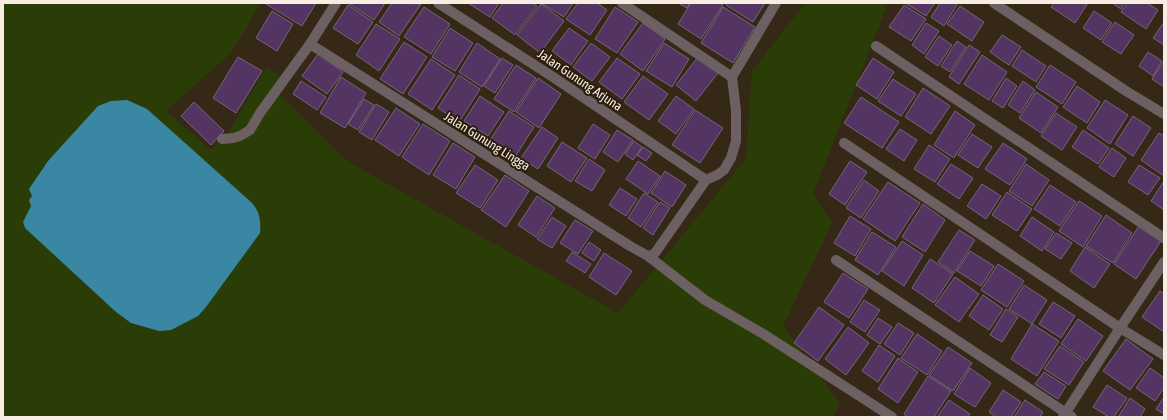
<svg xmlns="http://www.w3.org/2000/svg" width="1167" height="420" viewBox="0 0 1167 420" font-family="'Asap Condensed',sans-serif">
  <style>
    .green { fill: #2b3d06 }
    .water { fill: #3987a2 }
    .building { fill: #543463; stroke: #73667a }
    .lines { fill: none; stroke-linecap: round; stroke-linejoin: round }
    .minor { stroke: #6c6062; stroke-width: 10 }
    .labels { text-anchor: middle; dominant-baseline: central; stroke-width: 4; stroke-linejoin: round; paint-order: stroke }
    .street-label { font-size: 13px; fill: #f7ede3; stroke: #2c1e0d }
  </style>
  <rect width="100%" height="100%" fill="#362817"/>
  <path class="green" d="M3,3H261L231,53L166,111L211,150L228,134L266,67L280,76V95L347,161L618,313L746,159L752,71L805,3H888L813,194L832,223L783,326L840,403L833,417H3Z"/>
  <path class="water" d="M127,100L147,109L251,202C260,211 261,221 260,233L206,307L198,316L171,330L159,331L131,323L116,312L25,228L23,222L31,206L29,200L32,196L29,189L48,161L98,106L111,101Z"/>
  <path class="building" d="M266,3H316L302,26L266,4Z
    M348,3H385L374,20Z
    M392,3L421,4L399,36L379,22Z
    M468,3H499L490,17Z
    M503,3H532L537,6L515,35L492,18Z
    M541,3H573L564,17Z
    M578,3H597L607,10L590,35L566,19Z
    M678,3H690L687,8Z
    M691,3H720L723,5L701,39L678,24Z
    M727,3H765L753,22L726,5Z
    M905,3H935L926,16Z
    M940,3H958L944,26L931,17Z
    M1054,3H1088L1075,23L1051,7Z
    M1112,3H1124L1121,9Z
    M1127,3H1147L1158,10L1146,29L1121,12Z
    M541,4L564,21L540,53L517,35Z
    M348,5L373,22L358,44L333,28Z
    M904,5L926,19L911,41L889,27Z
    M960,6L984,22L972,41L947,24Z
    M424,7L450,24L431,54L404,37Z
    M615,7L638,22L617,53L595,39Z
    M723,7L755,27L733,63L701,43Z
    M272,11L293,24L277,51L256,38Z
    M1094,11L1112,23L1101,40L1083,28Z
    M1115,22L1134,35L1121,54L1102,42Z
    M1164,22V45L1153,38Z
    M643,23L665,39L643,71L620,54Z
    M926,23L939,31L924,54L912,45Z
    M376,24L400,39L379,71L356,55Z
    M450,28L473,43L455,71L432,57Z
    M569,28L588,41L571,65L552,51Z
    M1002,35L1021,47L1009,65L990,52Z
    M939,36L952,45L938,66L925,57Z
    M957,41L966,47L950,72L941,66Z
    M404,42L427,57L403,94L380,79Z
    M477,43L500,59L482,87L459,72Z
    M591,43L610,57L592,81L573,67Z
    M664,43L689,59L672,87L646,71Z
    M969,45L980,52L959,84L949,77Z
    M1022,50L1046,66L1036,82L1012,66Z
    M1148,52L1162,61L1153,76L1139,66Z
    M318,54L343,72L327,94L302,76Z
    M982,55L1007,72L989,100L964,84Z
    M238,57L262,71L236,113L213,98Z
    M698,57L718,73L696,101L676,85Z
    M502,58L513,65L495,93L484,86Z
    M617,58L640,74L622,99L599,82Z
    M873,58L894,72L877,99L856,85Z
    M431,59L455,75L432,110L408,94Z
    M1164,61V87L1152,79Z
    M516,65L536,78L514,112L494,99Z
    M1050,65L1076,82L1062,104L1036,87Z
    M459,75L480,89L459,122L438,108Z
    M643,76L668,94L649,120L624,102Z
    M341,77L366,93L345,128L320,113Z
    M538,78L561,94L539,128L516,112Z
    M1006,78L1017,86L1003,108L992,101Z
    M893,79L916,94L901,116L878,101Z
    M301,81L326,97L317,110L293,94Z
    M1023,81L1035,90L1020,113L1008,105Z
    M1077,86L1100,102L1087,123L1063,107Z
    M923,88L950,106L931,134L905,117Z
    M1036,92L1058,107L1041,133L1019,118Z
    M480,96L504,112L488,136L464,121Z
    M676,96L694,109L676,134L658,121Z
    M861,97L899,122L882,148L844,123Z
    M364,99L374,105L358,130L348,124Z
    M1105,100L1128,115L1110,144L1087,128Z
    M194,102L224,131L211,145L181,116Z
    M376,104L389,112L372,140L359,132Z
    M396,108L420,124L399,156L375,140Z
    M695,110L723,128L700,163L672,145Z
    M509,111L534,127L515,157L490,140Z
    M955,111L975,125L954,158L934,145Z
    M1056,113L1077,127L1062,150L1041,136Z
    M1133,116L1151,128L1133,156L1115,144Z
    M423,124L450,141L429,175L402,157Z
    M593,124L610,135L595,159L578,148Z
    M542,127L558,138L538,169L521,158Z
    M900,129L917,140L904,161L886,149Z
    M617,130L633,140L618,162L603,152Z
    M1083,130L1109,148L1098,164L1072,147Z
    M1159,133L1164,136V176L1141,160Z
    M972,134L992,147L978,168L958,155Z
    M634,141L642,147L633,160L625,154Z
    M562,142L587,158L571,182L547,166Z
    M453,143L475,157L456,189L433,175Z
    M1003,143L1027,159L1010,185L985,169Z
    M929,145L950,159L935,182L914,169Z
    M643,147L652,153L646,161L637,155Z
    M1112,148L1126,158L1114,177L1099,167Z
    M589,159L605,170L592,191L575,181Z
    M638,161L660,176L648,194L626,179Z
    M850,161L867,172L845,205L829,194Z
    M951,164L973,178L959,199L937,184Z
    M1026,164L1049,180L1032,206L1009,191Z
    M475,165L498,180L480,208L456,193Z
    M1139,165L1160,178L1148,195L1128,182Z
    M665,171L686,185L672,207L651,193Z
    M505,175L529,191L506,227L481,210Z
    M864,180L879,191L861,218L846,208Z
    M1164,181V210L1151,201Z
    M888,182L920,203L895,241L863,219Z
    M982,184L1001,196L986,219L967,206Z
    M1050,185L1076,202L1060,226L1034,209Z
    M620,188L637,199L626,216L609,205Z
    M1007,192L1032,209L1017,231L992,215Z
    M644,193L658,202L641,227L628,218Z
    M537,196L555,208L536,237L518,225Z
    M1079,201L1102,216L1083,247L1059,231Z
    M660,202L670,208L653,235L643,228Z
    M923,204L945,220L925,252L902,237Z
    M1106,215L1132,233L1113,263L1086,246Z
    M850,216L871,229L855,256L834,243Z
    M552,217L566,226L552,248L537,239Z
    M1032,217L1054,232L1042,251L1020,236Z
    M575,220L593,231L578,254L560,243Z
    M1139,226L1161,241L1136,279L1114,264Z
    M959,230L975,240L954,273L938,262Z
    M872,232L896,247L878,275L855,260Z
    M1056,233L1072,243L1061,259L1045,249Z
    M902,241L923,255L904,286L882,271Z
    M589,242L601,250L594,261L582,253Z
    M1085,247L1110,264L1094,288L1070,271Z
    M970,251L994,266L981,286L957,271Z
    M572,252L591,264L585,273L566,261Z
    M604,253L632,271L616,295L589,277Z
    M930,259L953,274L934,303L912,288Z
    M998,264L1024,281L1007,307L981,290Z
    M843,273L868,289L849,318L824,302Z
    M955,277L979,294L959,322L935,305Z
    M1024,285L1047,300L1032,324L1009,309Z
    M1160,291L1164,294V332L1142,317Z
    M983,295L1003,309L989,330L969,316Z
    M864,300L880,310L865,332L850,322Z
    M1053,302L1075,316L1061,338L1039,324Z
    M819,307L844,325L818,361L794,343Z
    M1006,309L1018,317L1002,342L990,335Z
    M878,318L892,327L880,344L867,335Z
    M1078,319L1103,336L1086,361L1061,344Z
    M898,323L914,333L900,355L884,344Z
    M1032,324L1059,341L1037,376L1011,359Z
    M848,327L869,343L846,375L825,359Z
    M917,334L942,351L927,375L901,358Z
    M1126,339L1153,359L1130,390L1103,371Z
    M879,345L895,356L878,382L862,371Z
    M1060,346L1084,362L1069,385L1044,369Z
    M948,347L972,363L953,391L929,375Z
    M898,358L918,372L898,403L878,389Z
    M970,368L991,383L975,407L954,394Z
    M1150,368L1164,378V388L1155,401L1136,388Z
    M1044,372L1066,386L1058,399L1035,384Z
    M928,376L951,391L934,417H908L904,414Z
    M1107,385L1127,398L1114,417H1109L1093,407Z
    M1003,390L1021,402L1011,417H996L989,412Z
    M1164,397V414L1156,409Z
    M1130,398L1145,409L1140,417H1118Z
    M949,400L970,414L968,417H937Z
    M1025,400L1043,412L1040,417H1014Z"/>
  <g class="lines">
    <path class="minor" d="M438,3L553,77L706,180
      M622,3L732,77
      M994,3L1126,91L1164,114
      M310,44L630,246L648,256L652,255L655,253L706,180L717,175L724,170L731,158L736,141V111L732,77L776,3
      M876,46L1164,238
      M222,139L233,138L240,136L250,130L260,113L310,44L336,3
      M844,143L1120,328L1164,355
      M648,256L705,300L765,335L892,417
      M836,260L1072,417
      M1063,417L1120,328L1164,262"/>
  </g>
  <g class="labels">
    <g class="street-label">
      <text transform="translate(580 80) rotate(34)">Jalan Gunung Arjuna</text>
      <text transform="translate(487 141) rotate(32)">Jalan Gunung Lingga</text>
    </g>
  </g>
  <rect width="1167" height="420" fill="none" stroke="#f7ede3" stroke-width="8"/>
</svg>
